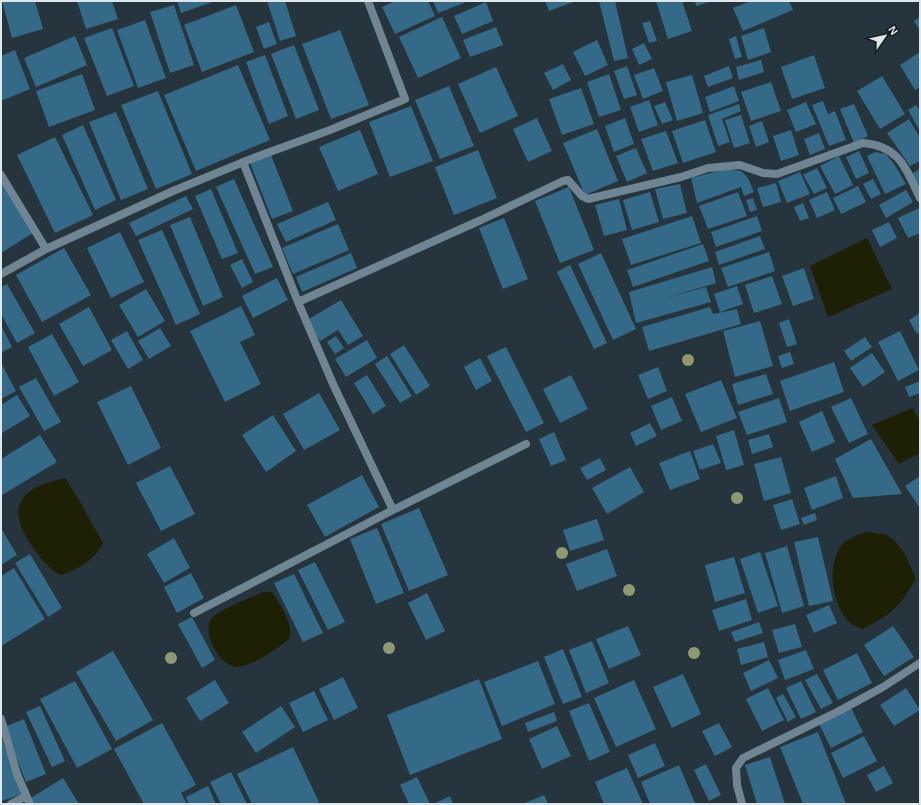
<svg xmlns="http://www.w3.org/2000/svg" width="921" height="805" viewBox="0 0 921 805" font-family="Helvetica,sans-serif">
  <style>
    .water { fill: #1e2005 }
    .building { fill: #346a87 }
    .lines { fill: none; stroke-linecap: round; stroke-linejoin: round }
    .street { stroke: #6f8593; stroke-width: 8 }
    .tree { fill: #8e9971 }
  </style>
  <rect width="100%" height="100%" fill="#26343d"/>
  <path class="water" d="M867,238L892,289L828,317L810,266Z
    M912,408L920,420V453L899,464L872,425Z
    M65,478L79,500L103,543C96,559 77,571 60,575C47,567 40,558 32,546C4,505 21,488 65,478Z
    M866,532C873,533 883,533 888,536C903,545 910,564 916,579C899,607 892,615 862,629C858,627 852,625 848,621C832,603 826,566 842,545C846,539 859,535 866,532Z
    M263,592H272C280,605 294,623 289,639C277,649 252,666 237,667C220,667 199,630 213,617C220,610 252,597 263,592Z"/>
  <path class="building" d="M2,1H35L43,29L12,38Z
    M77,1H112L118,19L86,29Z
    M177,1H215L181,13Z
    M267,1H285L296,36L280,41Z
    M395,1H428L435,16L395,34L382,7Z
    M433,1H469L438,13Z
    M545,1H576L549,11Z
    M599,1H615L628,58L614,61Z
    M656,1H682L692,31L668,39Z
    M695,1H712L696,6Z
    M751,1H789L793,10L743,31L733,8Z
    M486,2L493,21L462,34L454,16Z
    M174,5L194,65L170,73L150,12Z
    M236,5L254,52L202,72L184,25Z
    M442,17L461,58L418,78L399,37Z
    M920,17V31L914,21Z
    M145,20L166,78L138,88L117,30Z
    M650,21L657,41L649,43L642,23Z
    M269,22L277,44L264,49L256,27Z
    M496,27L503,45L470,57L463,40Z
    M112,28L134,86L107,96L84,38Z
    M764,28L771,52L748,60L741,36Z
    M340,30L369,105L331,119L302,44Z
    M75,36L87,65L36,87L24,58Z
    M736,36L742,57L735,59L729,39Z
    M597,40L608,65L585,76L573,52Z
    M644,43L652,59L639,65L632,49Z
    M294,45L319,110L296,119L271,54Z
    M15,50L30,89L1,101V56Z
    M920,52V87L915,90L900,65Z
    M265,55L288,116L269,124L246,62Z
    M814,55L825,88L792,99L781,67Z
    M761,60L764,72L739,80L736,67Z
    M563,64L571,80L553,90L544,73Z
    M238,65L270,140L196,171L164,95Z
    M627,66L637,95L624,99L614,71Z
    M729,66L733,78L708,87L704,76Z
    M496,67L518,116L480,133L458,84Z
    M654,68L663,91L643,99L634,75Z
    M82,74L95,110L49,127L36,91Z
    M609,74L621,110L599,117L587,82Z
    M692,75L703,113L677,121L666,82Z
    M882,76L905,114L880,129L857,91Z
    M771,82L781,111L751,121L741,92Z
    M449,86L474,146L440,159L415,100Z
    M734,86L739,101L710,112L705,97Z
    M581,88L594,124L562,135L549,99Z
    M158,91L192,174L156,189L121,105Z
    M649,100L658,125L639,132L630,107Z
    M823,101L828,114L835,111L846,140L829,146L812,105Z
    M665,102L673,120L662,124L654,106Z
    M806,102L816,124L796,132L787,110Z
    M739,104L741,111L722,119L730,142L718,146L708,115Z
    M854,104L868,136L854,143L840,109Z
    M916,105L920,111V131L908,110Z
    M411,106L433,161L390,177L369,122Z
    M116,112L148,189L121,200L89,122Z
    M741,115L750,143L734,148L725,120Z
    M537,118L552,151L528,162L513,129Z
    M625,118L634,144L614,152L605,126Z
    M909,119L920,138V161L910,166L887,133Z
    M705,120L716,152L683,163L672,131Z
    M762,121L769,142L756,147L749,126Z
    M83,125L116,200L95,210L62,135Z
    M597,129L618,181L585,195L563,143Z
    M360,130L378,174L338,191L319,147Z
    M791,130L799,155L781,161L773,136Z
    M666,131L678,163L653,171L641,139Z
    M819,133L825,149L810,155L804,139Z
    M55,137L93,215L55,233L17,155Z
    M636,148L647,173L627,182L616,156Z
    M478,150L497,198L454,215L435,167Z
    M859,151L869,173L856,179L846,157Z
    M875,152L886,154L894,164L906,184L885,194L867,156Z
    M271,155L293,211L272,219L250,163Z
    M839,156L853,185L835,194L820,166Z
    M817,168L827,188L814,194L803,175Z
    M726,169L741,171L748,178L754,192L744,196L741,187L697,203L691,178Z
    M920,169V191L911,174Z
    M800,172L810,194L787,203L778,181Z
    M234,179L273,267L255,274L216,187Z
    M873,179L881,194L871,199L863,184Z
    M1,181L33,233L1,253Z
    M776,183L781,202L763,207L757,188Z
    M680,184L687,213L663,219L655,189Z
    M858,186L866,202L841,214L833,198Z
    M569,187L594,250L560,263L535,201Z
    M211,189L238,253L222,259L195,196Z
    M906,190L913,202L886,218L879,205Z
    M650,192L659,222L632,230L623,200Z
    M738,192L747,216L708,229L699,206Z
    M827,192L835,210L817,218L809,200Z
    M186,196L193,209L136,236L129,223Z
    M753,198L757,210L750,212L746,200Z
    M619,199L627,230L604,236L595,205Z
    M328,202L336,220L286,242L277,224Z
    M803,203L809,218L800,221L794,207Z
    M919,208L920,233L908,238L898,218Z
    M692,216L701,243L631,265L622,239Z
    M757,216L762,231L716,247L711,232Z
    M190,217L223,297L203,306L170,225Z
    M504,218L528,279L503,289L479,228Z
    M889,222L897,238L880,247L872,230Z
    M338,224L349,250L293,274L282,248Z
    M162,230L200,314L176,325L138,240Z
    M120,232L144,282L111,298L87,248Z
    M760,236L765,249L719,265L715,252Z
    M703,244L709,261L633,287L627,270Z
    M64,248L91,295L42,322L16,275Z
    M769,252L775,271L728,287L721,268Z
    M351,253L357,268L302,292L296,277Z
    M601,253L636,329L613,340L578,264Z
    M242,259L253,282L242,288L230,265Z
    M570,265L607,343L594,349L557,272Z
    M712,267L716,283L665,298L706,287L711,302L636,323L629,292Z
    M804,268L814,299L793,306L782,276Z
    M772,276L782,304L754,313L745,285Z
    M277,278L288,300L253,318L242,296Z
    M7,284L35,333L17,343L1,314V287Z
    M737,286L743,304L720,312L714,294Z
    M146,289L165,321L138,337L119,305Z
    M341,300L363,336L348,345L338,330L320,341L307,320Z
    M241,306L255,335L240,342L261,384L225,402L190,331Z
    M89,307L112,350L83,366L59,324Z
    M710,307L713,314L737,309L741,324L649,351L642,327Z
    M920,313V332L917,334L909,320Z
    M789,319L797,344L787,347L779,323Z
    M760,321L773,366L735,377L723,331Z
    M1,325L12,347L1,353Z
    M160,328L171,346L149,359L138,341Z
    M127,331L143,360L128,369L111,340Z
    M900,331L919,370L898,381L878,342Z
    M52,334L79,382L54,396L28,347Z
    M336,336L344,348L335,354L327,342Z
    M865,337L872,347L851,361L844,351Z
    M367,340L377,358L346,377L335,359Z
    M404,345L430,386L416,395L390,354Z
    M506,347L544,423L526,432L487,356Z
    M790,352L794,364L782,368L778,356Z
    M872,353L885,372L863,387L850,368Z
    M387,356L412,396L400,403L375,364Z
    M480,358L492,381L476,390L464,367Z
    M834,362L844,392L790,411L780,381Z
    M1,363L16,391L1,399Z
    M658,367L667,391L648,399L638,375Z
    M766,374L773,394L738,405L732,384Z
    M367,375L386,406L373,414L354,383Z
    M571,375L588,409L560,423L543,389Z
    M36,378L61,422L44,431L19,387Z
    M721,380L737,418L701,432L685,394Z
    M920,381V393L909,397L905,387Z
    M131,386L161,448L128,465L97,402Z
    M319,393L340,430L304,450L283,414Z
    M17,395L30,416L2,433L1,405Z
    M672,397L682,421L661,430L651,406Z
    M779,398L787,422L747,435L738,412Z
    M851,398L868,434L849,443L831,407Z
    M822,411L835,442L812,452L799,422Z
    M273,415L296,451L266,472L242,435Z
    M650,423L657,436L636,446L630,433Z
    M734,430L744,465L726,470L716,436Z
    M554,432L566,460L551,466L539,439Z
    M769,434L773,447L752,454L748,440Z
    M40,435L57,462L2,495L1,459Z
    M871,439L902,494L853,498L835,459Z
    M713,444L721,463L700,470L693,451Z
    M690,451L700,479L670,490L659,463Z
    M781,457L791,493L764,501L754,464Z
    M600,458L606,470L587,480L580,468Z
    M170,466L195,514L161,531L136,483Z
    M630,467L644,492L607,514L592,488Z
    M362,475L379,507L325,537L307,505Z
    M836,476L843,498L812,510L804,488Z
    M920,476V508L905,486Z
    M792,499L800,524L781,530L773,505Z
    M419,508L448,575L409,591L381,524Z
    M815,513L817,520L804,525L801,518Z
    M597,519L604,540L570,551L563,530Z
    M1,528L17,555L1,565Z
    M377,528L404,593L376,604L350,539Z
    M818,537L833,601L809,606L794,542Z
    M174,538L190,568L164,583L147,554Z
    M787,546L804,606L782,613L765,553Z
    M607,549L617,576L577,591L566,564Z
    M760,552L778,606L758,613L740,559Z
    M30,554L62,608L48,617L15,563Z
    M734,557L745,593L715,602L705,565Z
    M315,562L345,622L328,630L298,570Z
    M14,568L45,619L1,646V576Z
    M191,573L204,598L177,613L164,587Z
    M294,574L323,633L303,642L274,583Z
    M427,593L445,631L426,640L408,603Z
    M746,599L752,620L719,631L712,610Z
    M829,605L837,623L814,633L806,615Z
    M192,617L215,660L202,668L178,624Z
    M759,622L763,633L735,642L731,632Z
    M795,624L802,647L779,653L772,630Z
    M628,626L641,655L609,669L596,639Z
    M893,626L914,657L884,676L864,645Z
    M592,641L609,683L586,693L569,650Z
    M764,642L768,657L741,665L737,649Z
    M563,649L582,697L563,704L544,657Z
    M806,650L814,669L785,680L778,660Z
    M113,651L153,720L116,741L76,672Z
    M857,653L872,683L838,700L823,670Z
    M769,660L778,678L751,691L743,673Z
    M538,661L555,704L502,726L484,682Z
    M683,674L701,714L672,728L653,687Z
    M817,674L833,703L821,709L805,680Z
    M343,677L358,708L334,720L319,689Z
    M479,679L502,739L410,775L387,715Z
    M215,680L229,703L200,721L186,698Z
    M634,680L656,729L616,747L594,698Z
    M75,681L112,749L77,768L40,699Z
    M801,681L816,712L801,719L786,688Z
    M768,688L784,720L762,731L746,699Z
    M906,688L920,710L894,726L880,705Z
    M314,691L328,720L303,732L289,703Z
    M783,694L796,717L788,722L776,698Z
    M589,703L610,752L589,761L569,711Z
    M40,706L65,761L52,767L26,712Z
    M281,706L295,727L256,753L242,732Z
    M851,708L863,732L831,748L819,724Z
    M554,712L557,721L528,732L525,723Z
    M24,719L46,774L26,782L4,727Z
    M162,723L196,785L181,793L187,804H144L114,749Z
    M719,723L732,747L715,756L702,731Z
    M557,726L571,756L542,769L529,739Z
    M818,732L846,804H803L780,747Z
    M864,736L877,761L843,778L831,753Z
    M1,737L22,794L2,801L1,798Z
    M655,743L665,766L638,778L628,755Z
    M293,747L319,802L315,804H252L237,774Z
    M770,757L785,804H757L745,765Z
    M706,764L721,795L709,801L694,770Z
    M679,765L695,803L650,804L641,782Z
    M884,766L893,783L876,792L867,775Z
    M627,768L643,804H604L595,782Z
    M231,772L247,804H221L210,782Z
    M417,777L430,804H409L400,785Z
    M63,778L79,804H35L31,798Z
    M208,786L216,804H189L186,797Z
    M544,795L548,804H523Z
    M450,796L453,804H433Z"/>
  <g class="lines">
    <path class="street" d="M243,162L298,302L333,384L393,510
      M1,175L46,249
      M1,274L46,249L173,191L256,157L330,130L405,99L368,1
      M298,302L481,220L563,181L568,180L582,196L588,199L681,177L708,168L740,165L763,173L777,174L863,143C900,146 906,169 920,198
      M194,613L393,510L526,444
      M1,719L17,774L30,804
      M11,804L26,796
      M742,804L737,785L736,768L743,758L839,711L883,687L920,663"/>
  </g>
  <g class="tree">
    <circle cx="688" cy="360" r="6"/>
    <circle cx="737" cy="498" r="6"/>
    <circle cx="562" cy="553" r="6"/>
    <circle cx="629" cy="590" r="6"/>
    <circle cx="389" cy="648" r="6"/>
    <circle cx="694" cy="653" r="6"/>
    <circle cx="171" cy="658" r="6"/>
  </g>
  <rect width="921" height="805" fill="none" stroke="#dee7ec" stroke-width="4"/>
  <g transform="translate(885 36) rotate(56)" stroke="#151b1f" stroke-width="3" paint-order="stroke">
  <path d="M0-3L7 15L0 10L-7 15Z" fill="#dee7ec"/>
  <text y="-6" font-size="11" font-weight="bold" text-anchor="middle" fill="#dee7ec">N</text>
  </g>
</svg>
